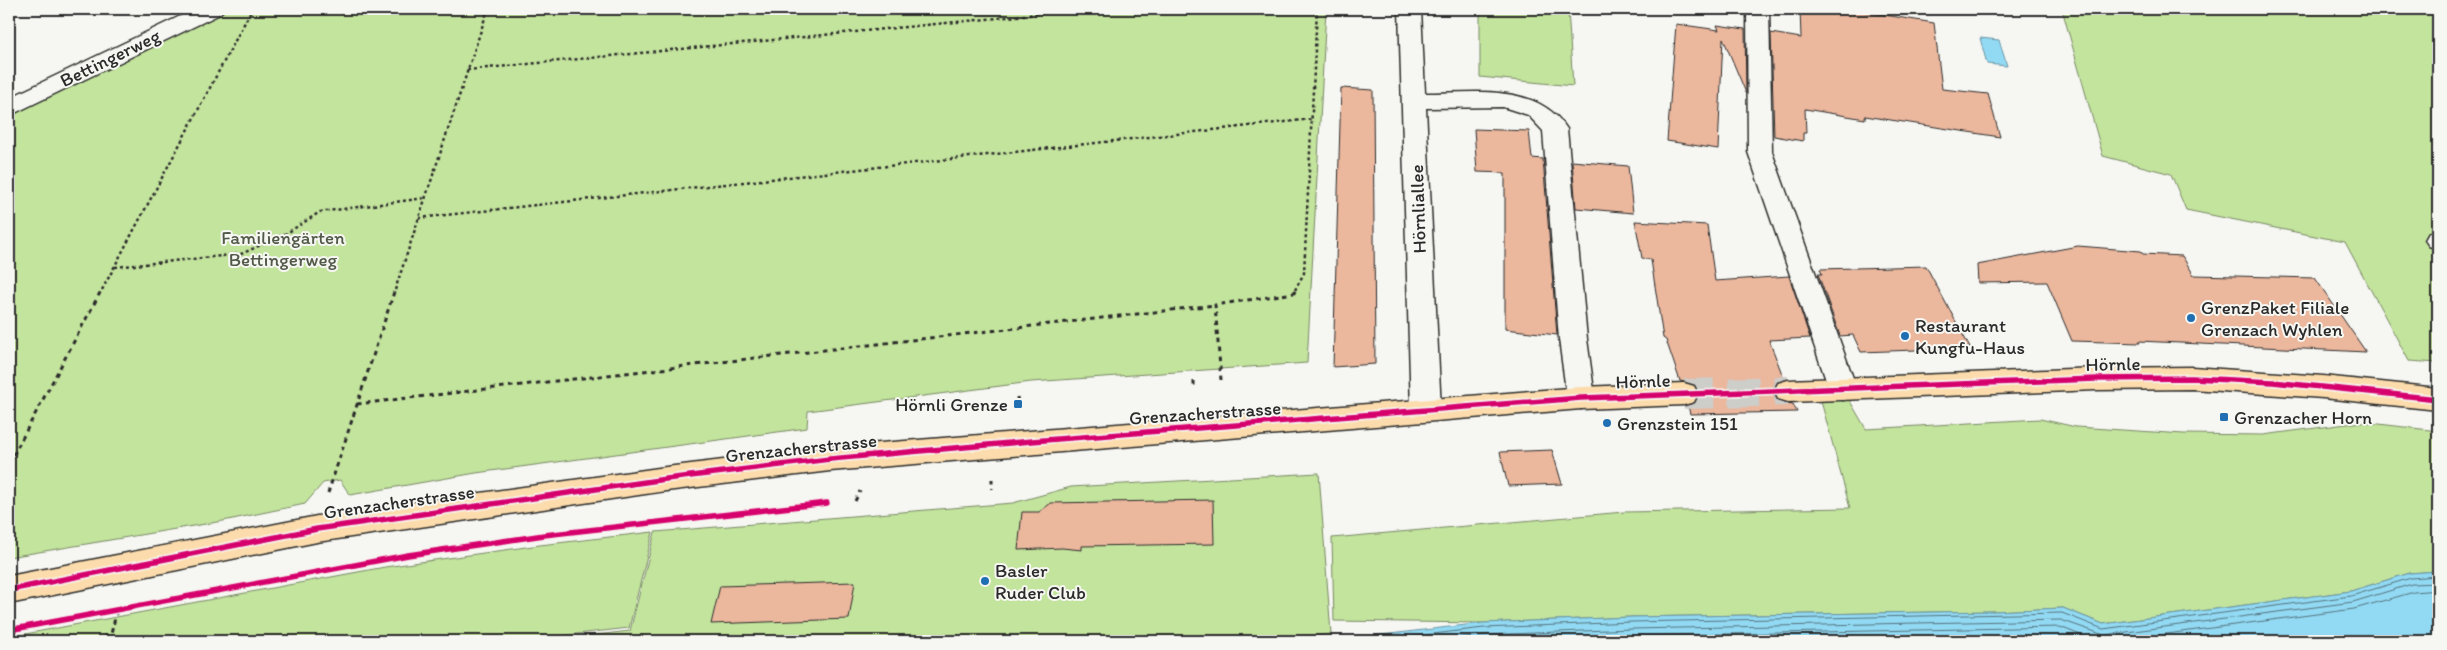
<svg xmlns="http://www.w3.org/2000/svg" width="2447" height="650" viewBox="0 0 2447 650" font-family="Itim,sans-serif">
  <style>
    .green { fill: #c3e49d; stroke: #778864 }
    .water { fill: #92daf4; stroke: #6994a4 }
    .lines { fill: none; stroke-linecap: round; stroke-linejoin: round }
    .shore { stroke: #54717b; stroke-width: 1 }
    .building { fill: #ebb79d; stroke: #2b2b2b }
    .major-tunnel { stroke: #cdcdca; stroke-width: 30; stroke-dasharray: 30 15; stroke-linecap: butt }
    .minor-casing { stroke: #2b2b2b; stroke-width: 3 }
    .major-casing { stroke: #2b2b2b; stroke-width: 3 }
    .path-far1 { stroke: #2b2b2b; stroke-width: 2.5; stroke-dasharray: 3 3; stroke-linecap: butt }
    .path { stroke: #2b2b2b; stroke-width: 3; stroke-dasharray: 4.5 4.5; stroke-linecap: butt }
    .minor { fill: #f6f6f2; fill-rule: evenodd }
    .major { fill: #fcdcac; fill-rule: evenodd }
    .cycleway-casing { stroke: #f6f6f2; stroke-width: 9 }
    .cycleway { stroke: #d6006c; stroke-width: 5.5 }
    .poi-dot { fill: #1f6fb2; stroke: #f6f6f2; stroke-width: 2 }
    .labels { text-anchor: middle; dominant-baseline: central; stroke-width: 4; stroke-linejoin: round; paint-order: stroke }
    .street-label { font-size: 19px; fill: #2b2b2b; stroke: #f6f6f2 }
    .park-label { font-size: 19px; fill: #515948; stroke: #f6f6f2 }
    .poi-label { font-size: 19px; fill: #2b2b2b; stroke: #f6f6f2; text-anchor: start }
  </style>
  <rect width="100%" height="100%" fill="#f6f6f2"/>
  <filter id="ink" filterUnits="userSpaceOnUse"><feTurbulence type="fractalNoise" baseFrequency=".02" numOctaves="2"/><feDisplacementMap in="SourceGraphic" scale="10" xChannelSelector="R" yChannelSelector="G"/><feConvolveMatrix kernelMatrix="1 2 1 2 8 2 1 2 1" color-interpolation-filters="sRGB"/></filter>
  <g filter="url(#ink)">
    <path class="green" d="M229,9H1326L1307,363L1031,382L808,411L807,428L476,473L350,495L340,480L323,483L305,504L223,521L9,557V114Z
      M1480,9H1568L1573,86L1480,77Z
      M2062,9H2438V363L2409,361L2345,242L2186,210L2171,174L2103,156Z
      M1843,389L1866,429L2040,419L2076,427L2184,434L2263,435L2362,422L2438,431V571L2410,573L2351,591L2103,624L2063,608L1994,611L1632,617L1483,623L1334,621L1332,538L1624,512L1850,508L1818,390Z
      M1319,473L1331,634L1282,641H544L630,631L655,532L1013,503L1071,487Z
      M653,532L629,628L516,641H9V637L385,567L540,545Z"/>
    <path class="water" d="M1980,38L1999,40L2007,66L1987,64Z
      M2438,571V641H1330L1483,623L1632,617L1994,611L2063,608L2103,624L2351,591L2410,573Z"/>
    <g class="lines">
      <path class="shore" d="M1373,641L1484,628L1632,622L2062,613L2103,629L2351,596L2411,578L2438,576
        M1427,641L1484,635L1632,629L2061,620L2104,635L2353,602L2412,584L2438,583
        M1506,641L1633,636L2060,627L2096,641
        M2114,641L2354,609L2414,592L2438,590"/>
    </g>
    <path class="building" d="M1800,9H1822L1854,13V10L1934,23L1942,89L1988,94L2000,137L1865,116V119L1805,109L1806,133H1803V141L1774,136L1771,33L1801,38Z
      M1676,24L1719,30L1717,25L1745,29L1746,93L1723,38L1718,149L1667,141Z
      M1341,88L1373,90L1375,364L1333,367Z
      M1474,129L1529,131L1532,158L1543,159L1557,335L1505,329V173L1477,172Z
      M1572,161L1628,166L1633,213L1576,208Z
      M1635,221L1707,225L1715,281L1789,276L1810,338L1769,340L1784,379L1776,382L1772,392L1777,401L1793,404L1797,412L1690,414L1688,406L1696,403L1700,393L1695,384L1680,381L1666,340L1663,338L1651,260L1642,258Z
      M2078,246L2141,251L2143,254L2182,256L2194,275L2315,278L2366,352L2139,341L2140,343L2072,341L2047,282L1978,283L1977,265Z
      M1926,266L1970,348L1861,352L1853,335L1840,336L1818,274H1822L1820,269Z
      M1552,450L1562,484L1508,486L1500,452Z
      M1213,500L1214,544L1082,546V550L1062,548L1018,550L1022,512H1039L1051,503Z
      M855,582L849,619L711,624L720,586Z"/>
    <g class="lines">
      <path class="major-tunnel" d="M1684,394L1788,391"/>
      <defs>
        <path id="minor" d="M195,9H223L220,14L17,112L9,114V98Z
          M1399,9H1421L1425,93C1473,93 1537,82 1567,129L1587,339L1595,398L1591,406L1581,409L1571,406L1567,398L1559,339L1543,131L1528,115L1503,107L1426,108L1441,410L1436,418L1426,421L1416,418L1411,410Z
          M1747,9H1769L1772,152L1857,389L1853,397L1843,400L1833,397L1829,389L1748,152Z
          M2438,230V249L2429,246L2425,240L2429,233Z"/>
        <path id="major" d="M2192,367L2323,376L2438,388V410L2323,398L2192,389L2097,390L1788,402L1778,399L1774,391L1778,383L1788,380L2097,368Z
          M1684,383L1694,386L1698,394L1694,402L1684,405L1581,409L830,471L666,491L317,542L9,604V576L317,516L666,467L830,447L1581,387Z"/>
      </defs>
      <use href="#minor" class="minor-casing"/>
      <use href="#major" class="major-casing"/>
      <path class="path-far1" d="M467,70L1089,9
        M419,218L1312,119
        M115,267L241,254L287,233L320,212L425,198
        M102,290L252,9
        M395,290L488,9
        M1295,290L1304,273L1317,9"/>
      <path class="path" d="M1221,380L1215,305L1294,293L1296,289
        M1194,381V389
        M1017,397L1018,404
        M357,404L1215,305
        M9,463L102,289
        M992,479V489
        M328,493L395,289
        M855,501L860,491
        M9,630L408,555L544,535L827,503
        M96,641L111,634L117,610"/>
      <use href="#minor" class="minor"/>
      <use href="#major" class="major"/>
      <defs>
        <path id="cycleway" d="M9,590L317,529L666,479L830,459L1032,441L1581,398L2097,379L2192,378L2273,382L2438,399
          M9,630L408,555L544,535L827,503"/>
      </defs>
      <use href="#cycleway" class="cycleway-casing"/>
      <use href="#cycleway" class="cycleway"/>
    </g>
  </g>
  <g class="poi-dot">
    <circle cx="2191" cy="318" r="5"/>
    <circle cx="1905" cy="336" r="5"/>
    <rect x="1013" y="399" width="10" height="10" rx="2.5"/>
    <rect x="2219" y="412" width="10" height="10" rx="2.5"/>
    <circle cx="1607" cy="423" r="5"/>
    <circle cx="985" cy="581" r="5"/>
  </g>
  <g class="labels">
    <g class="street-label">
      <text transform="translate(110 58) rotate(-26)">Bettingerweg</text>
      <text transform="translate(1418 209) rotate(-92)">Hörnliallee</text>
      <text transform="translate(2113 364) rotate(-1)">Hörnle</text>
      <text transform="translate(1643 381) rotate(-2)">Hörnle</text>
      <text transform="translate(1205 413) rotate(-4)">Grenzacherstrasse</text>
      <text transform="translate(801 448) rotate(-6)">Grenzacherstrasse</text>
      <text transform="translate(399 502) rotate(-8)">Grenzacherstrasse</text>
    </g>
    <g class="park-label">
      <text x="283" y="237">Familiengärten<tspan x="283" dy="22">Bettingerweg</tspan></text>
    </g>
    <g class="poi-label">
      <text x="2201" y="307">GrenzPaket Filiale<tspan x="2201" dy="22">Grenzach Wyhlen</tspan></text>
      <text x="1915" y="325">Restaurant<tspan x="1915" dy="22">Kungfu-Haus</tspan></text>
      <text x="1008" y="404" text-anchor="end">Hörnli Grenze</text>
      <text x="2234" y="417">Grenzacher Horn</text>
      <text x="1617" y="423">Grenzstein 151</text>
      <text x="995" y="570">Basler<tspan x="995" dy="22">Ruder Club</tspan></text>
    </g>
  </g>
  <rect width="2447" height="650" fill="none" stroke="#f6f6f2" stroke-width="30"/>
  <rect x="15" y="15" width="2417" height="620" fill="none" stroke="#2b2b2b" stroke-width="2" filter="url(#ink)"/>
</svg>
